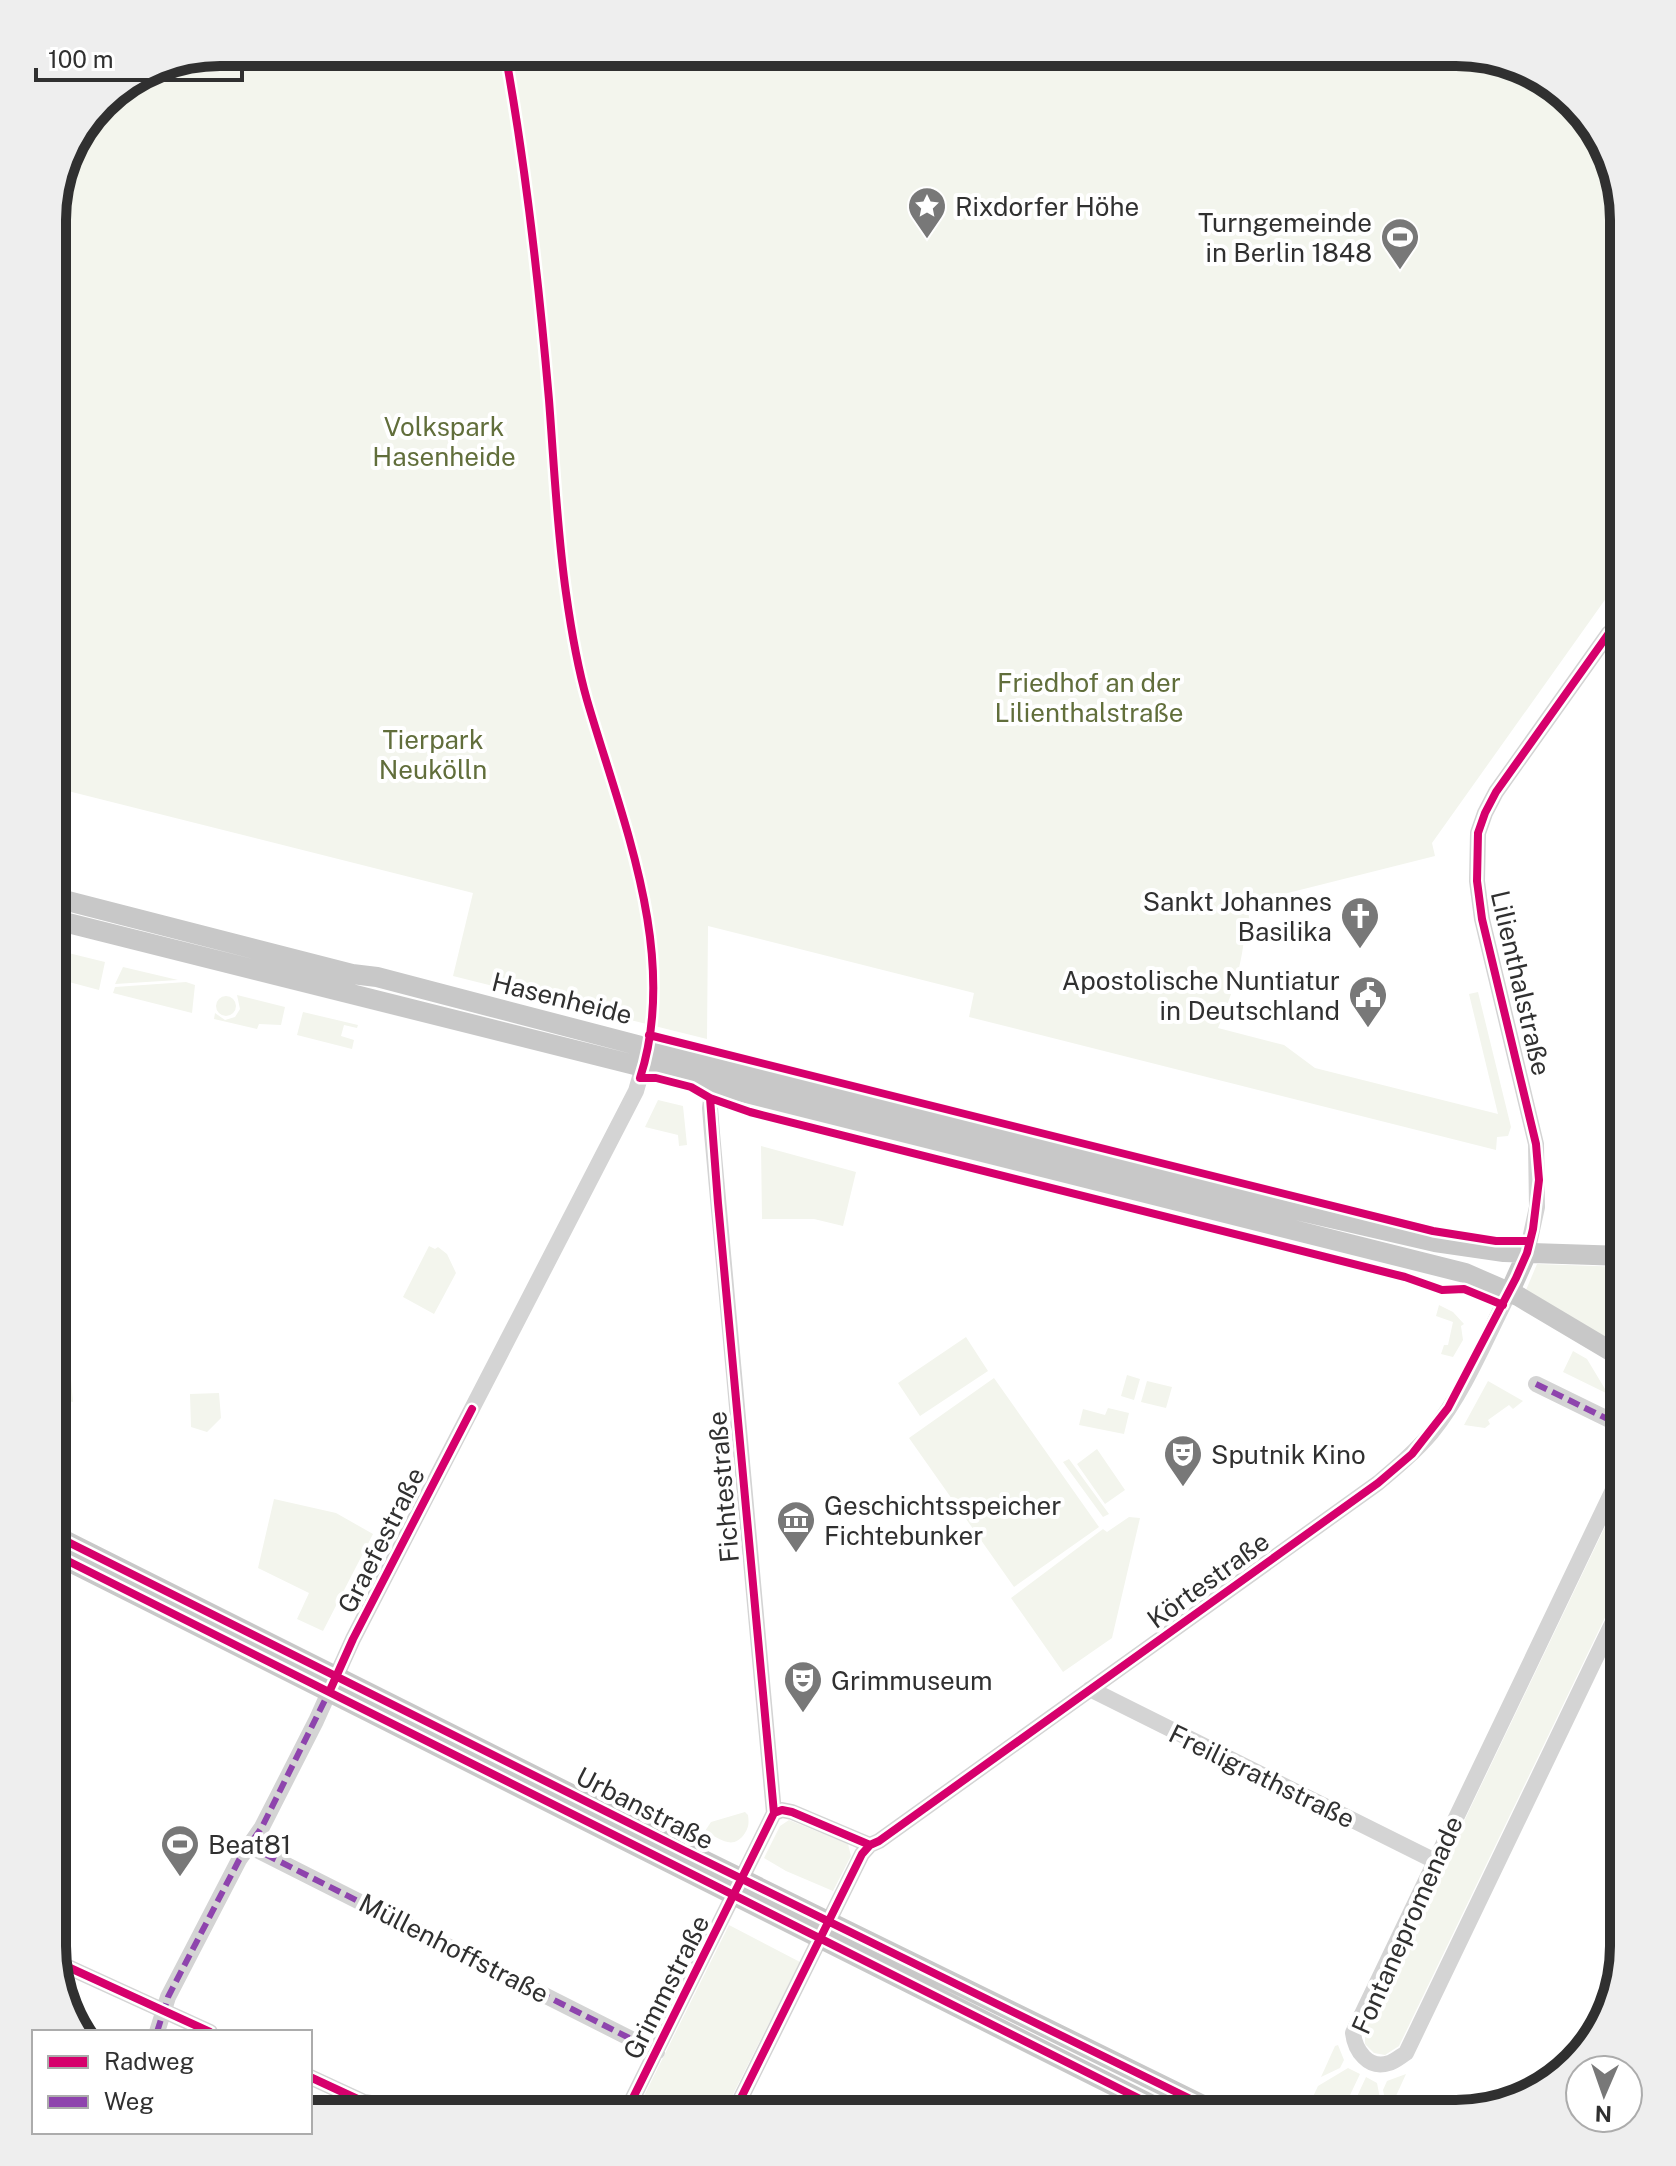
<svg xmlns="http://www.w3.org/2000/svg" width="1676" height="2166" viewBox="0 0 1676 2166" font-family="'Public Sans',sans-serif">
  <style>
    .green { fill: #f3f5ed }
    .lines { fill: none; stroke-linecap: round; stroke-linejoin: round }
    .minor { stroke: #d4d4d4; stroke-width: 16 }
    .major { stroke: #c8c8c8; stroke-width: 20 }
    .quiet { stroke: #8e44ad; stroke-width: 6; stroke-dasharray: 12 6; stroke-linecap: butt }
    .cycleway-casing { stroke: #fff; stroke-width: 13 }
    .cycleway { stroke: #d6006c; stroke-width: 8 }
    .labels { text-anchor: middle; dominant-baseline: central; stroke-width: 8; stroke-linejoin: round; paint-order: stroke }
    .poi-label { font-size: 26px; fill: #303030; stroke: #fff; text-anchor: start }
    .park-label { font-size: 26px; fill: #616e3b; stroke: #fff }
    .street-label { font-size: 26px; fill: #303030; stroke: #fff }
    .rim { fill: none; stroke: #303030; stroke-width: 10 }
  </style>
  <rect width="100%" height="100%" fill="#fff"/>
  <path class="green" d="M220,52H1466L1539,74L1596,127L1624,220V573L1432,843L1435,856L1248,903L1249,919L1245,922C1244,963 1233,991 1218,1028L1284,1045L1315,1068L1498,1114L1469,994L1478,992L1511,1127L1508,1136L1497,1137L1496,1150L969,1017L974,993L708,926L707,1039L453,976L473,893L52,787V209L69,146L109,94L156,65Z
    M52,949L105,962L99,990L54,978L56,971L52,969Z
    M123,967L178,980L115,984Z
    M186,982L195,985L192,1013L113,993L115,987Z
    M237,995L285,1007L281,1025L259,1024L257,1029L214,1019L215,1013L225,1020L235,1017L240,1009Z
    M216 1006a10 10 0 1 1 20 0a10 10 0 1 1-20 0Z
    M303,1012L358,1025L357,1028L344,1025L341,1036L354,1040L352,1049L297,1035Z
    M658,1100L683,1106L687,1145L679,1146L678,1135L645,1127Z
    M761,1146L856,1172L843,1226L814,1219H762Z
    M429,1246L435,1249L438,1247L447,1254L456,1273L434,1314L403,1297Z
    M1537,1264L1624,1267V1348L1526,1290Z
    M1439,1305L1453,1312L1464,1324L1461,1326L1463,1340L1453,1357L1441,1354L1444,1345H1448L1453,1322L1436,1316Z
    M966,1337L988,1371L920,1416L898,1383Z
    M1573,1351L1587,1359L1608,1394L1563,1372Z
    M1127,1375L1140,1379L1134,1400L1121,1396Z
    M52,1378L71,1380L73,1402L52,1398Z
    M994,1378L1099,1527L1014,1587L909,1438Z
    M1147,1381L1172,1387L1166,1408L1141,1402Z
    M1488,1381L1523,1401L1513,1409L1509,1405L1488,1420L1490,1424L1485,1428L1464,1425Z
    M219,1393L221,1418L207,1432L191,1427L190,1394Z
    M1108,1408L1129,1413L1124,1434L1079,1425L1083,1409L1105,1415Z
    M1097,1449L1125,1490L1105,1504L1077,1464Z
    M1069,1459L1109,1514L1103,1517L1063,1462Z
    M1624,1487V1578L1399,2046L1385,2055L1374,2053L1365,2044V2028Z
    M274,1499L336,1513L373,1534L323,1631L297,1619L309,1593L258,1568Z
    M1129,1517L1140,1518L1112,1638L1063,1672L1011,1598L1103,1529L1107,1532Z
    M745,1812L748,1815C749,1823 749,1826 745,1833C733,1851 720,1839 705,1831L711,1822Z
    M789,1820L848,1844L851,1856L833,1891L786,1871L764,1858L780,1826Z
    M729,1925L800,1962L723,2114H635Z
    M1338,2045L1344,2060L1340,2068L1321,2077L1335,2046Z
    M1348,2068L1360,2074L1341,2114H1305L1318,2086Z
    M1406,2074L1390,2109H1387L1383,2090L1387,2081Z
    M1366,2077L1377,2083L1383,2114H1349Z"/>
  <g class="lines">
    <path class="minor" d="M1527,1253L1537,1207L1536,1144L1482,919L1477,881L1478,833L1485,813L1496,792L1609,633L1624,624
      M1536,1384L1624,1427
      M1624,1599L1406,2053C1401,2056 1394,2062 1389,2063C1368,2070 1355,2050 1353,2033L1624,1467
      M1090,1689L1435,1861
      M774,1813L782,1810L792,1812L870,1845
      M249,1846L657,2052
      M57,1962L210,2032
      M157,2032L168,1997L239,1860L262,1827L316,1721L353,1639L636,1091L646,1056
      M310,2077L364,2102L384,2105L404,2114
      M625,2114L774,1813L712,1133L710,1108L713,1084
      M733,2114L862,1854L870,1845L879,1841L1378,1483C1397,1467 1416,1451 1432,1432C1465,1391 1486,1338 1510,1291"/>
    <path class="major" d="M52,897L352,974L377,977L748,1074L1266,1203L1435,1242L1504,1252L1624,1256
      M52,919L1465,1273L1518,1296L1624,1359
      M1510,1291L1527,1253
      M52,1534L683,1850L1221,2114
      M52,1553L1170,2114"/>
    <path class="quiet" d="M1536,1384L1624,1427
      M249,1846L657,2052
      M157,2032L168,1997L239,1860L262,1827L329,1692"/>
    <defs>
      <path id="cycleway" d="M505,52C526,167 539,284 549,400C554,464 557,530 566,593C571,629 577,665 587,700C621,817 680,955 640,1078H656L691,1087L710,1098L750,1112L1405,1277L1442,1290L1464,1289L1503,1305
        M649,1035L1433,1231L1496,1241H1530
        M52,1534L683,1850L1221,2114
        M52,1553L1170,2114
        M331,1688L353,1639L472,1409
        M774,1813L782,1810L792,1812L870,1845
        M57,1962L210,2032
        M310,2077L364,2102L384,2105L404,2114
        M625,2114L774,1813L718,1203L710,1098
        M733,2114L862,1854L870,1845L879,1841L1378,1483L1412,1454L1448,1408L1516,1278L1527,1253L1533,1229L1539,1180L1536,1144L1482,919L1477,881L1478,833L1485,813L1496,792L1609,633L1624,624"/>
    </defs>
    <use href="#cycleway" class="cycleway-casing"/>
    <use href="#cycleway" class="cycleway"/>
  </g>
  <defs>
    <symbol id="sight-pin" viewBox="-11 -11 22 30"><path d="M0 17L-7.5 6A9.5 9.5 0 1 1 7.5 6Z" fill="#787878" stroke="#fff"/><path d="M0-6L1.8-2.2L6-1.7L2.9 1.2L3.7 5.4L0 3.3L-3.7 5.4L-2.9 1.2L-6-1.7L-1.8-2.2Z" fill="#fff"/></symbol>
    <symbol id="stadium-pin" viewBox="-11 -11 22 30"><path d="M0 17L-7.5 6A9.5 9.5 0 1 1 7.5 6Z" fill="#787878" stroke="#fff"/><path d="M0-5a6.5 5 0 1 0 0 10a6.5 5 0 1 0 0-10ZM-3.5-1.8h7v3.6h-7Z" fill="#fff"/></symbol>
    <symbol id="church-pin" viewBox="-11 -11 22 30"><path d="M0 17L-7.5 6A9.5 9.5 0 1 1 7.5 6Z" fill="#787878" stroke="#fff"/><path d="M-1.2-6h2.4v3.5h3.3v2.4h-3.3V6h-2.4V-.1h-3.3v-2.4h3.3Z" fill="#fff"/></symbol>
    <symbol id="civic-pin" viewBox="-11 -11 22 30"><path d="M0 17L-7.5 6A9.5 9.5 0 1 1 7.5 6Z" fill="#787878" stroke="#fff"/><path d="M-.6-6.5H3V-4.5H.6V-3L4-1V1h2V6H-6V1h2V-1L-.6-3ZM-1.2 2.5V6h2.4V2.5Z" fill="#fff"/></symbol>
    <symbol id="theatre-pin" viewBox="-11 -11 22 30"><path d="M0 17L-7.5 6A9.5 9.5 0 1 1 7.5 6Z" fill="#787878" stroke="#fff"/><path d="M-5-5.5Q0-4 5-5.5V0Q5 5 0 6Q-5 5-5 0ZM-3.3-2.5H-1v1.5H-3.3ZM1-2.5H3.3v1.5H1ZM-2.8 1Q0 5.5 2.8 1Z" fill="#fff"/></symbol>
    <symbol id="museum-pin" viewBox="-11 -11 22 30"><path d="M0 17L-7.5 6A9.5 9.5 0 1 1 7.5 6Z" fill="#787878" stroke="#fff"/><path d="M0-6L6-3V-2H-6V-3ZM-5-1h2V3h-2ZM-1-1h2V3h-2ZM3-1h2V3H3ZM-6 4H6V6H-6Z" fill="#fff"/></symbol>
  </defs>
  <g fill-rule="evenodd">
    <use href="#sight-pin" x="905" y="184" width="44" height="60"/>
    <use href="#stadium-pin" x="1378" y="215" width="44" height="60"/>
    <use href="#church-pin" x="1338" y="894" width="44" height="60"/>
    <use href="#civic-pin" x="1346" y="973" width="44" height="60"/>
    <use href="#theatre-pin" x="1161" y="1432" width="44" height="60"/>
    <use href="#museum-pin" x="774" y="1498" width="44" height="60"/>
    <use href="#theatre-pin" x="781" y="1658" width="44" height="60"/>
    <use href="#stadium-pin" x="158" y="1822" width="44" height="60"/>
  </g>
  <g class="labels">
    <g class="poi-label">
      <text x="955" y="206">Rixdorfer Höhe</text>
      <text x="1372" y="222" text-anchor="end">Turngemeinde<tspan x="1372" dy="30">in Berlin 1848</tspan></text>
      <text x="1332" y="901" text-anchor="end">Sankt Johannes<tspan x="1332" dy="30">Basilika</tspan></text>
      <text x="1340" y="980" text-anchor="end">Apostolische Nuntiatur<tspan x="1340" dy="30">in Deutschland</tspan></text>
      <text x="1211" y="1454">Sputnik Kino</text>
      <text x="824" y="1505">Geschichtsspeicher<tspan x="824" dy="30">Fichtebunker</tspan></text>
      <text x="831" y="1680">Grimmuseum</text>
      <text x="208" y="1844">Beat81</text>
    </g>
    <g class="park-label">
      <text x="444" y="426">Volkspark<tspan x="444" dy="30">Hasenheide</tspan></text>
      <text x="1089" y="682">Friedhof an der<tspan x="1089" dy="30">Lilienthalstraße</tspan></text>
      <text x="433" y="739">Tierpark<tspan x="433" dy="30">Neukölln</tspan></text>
    </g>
    <g class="street-label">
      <text transform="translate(1521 983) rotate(77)">Lilienthalstraße</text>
      <text transform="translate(562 998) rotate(14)">Hasenheide</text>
      <text transform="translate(723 1487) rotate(-95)">Fichtestraße</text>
      <text transform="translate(381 1540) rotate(-63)">Graefestraße</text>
      <text transform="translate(1208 1580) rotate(-36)">Körtestraße</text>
      <text transform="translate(1262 1776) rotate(26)">Freiligrathstraße</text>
      <text transform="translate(645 1808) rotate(27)">Urbanstraße</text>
      <text transform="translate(1407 1925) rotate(-66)">Fontanepromenade</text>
      <text transform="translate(454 1948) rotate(27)">Müllenhoffstraße</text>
      <text transform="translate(666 1987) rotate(-63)">Grimmstraße</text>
    </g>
  </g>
  <path d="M0 0H1676V2166H0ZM220 66H1456A154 154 0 0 1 1610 220V1946A154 154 0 0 1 1456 2100H220A154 154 0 0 1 66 1946V220A154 154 0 0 1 220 66Z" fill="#eee" fill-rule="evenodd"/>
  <path class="rim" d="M220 66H1456A154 154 0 0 1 1610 220V1946A154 154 0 0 1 1456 2100H220A154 154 0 0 1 66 1946V220A154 154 0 0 1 220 66Z"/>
  <rect x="32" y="2030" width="280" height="104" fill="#ffffff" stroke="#acacac" stroke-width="2"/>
  <rect x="48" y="2056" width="40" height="12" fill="#d6006c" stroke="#acacac" stroke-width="2"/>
  <text x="104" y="2070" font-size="24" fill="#303030">Radweg</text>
  <rect x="48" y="2096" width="40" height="12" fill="#8e44ad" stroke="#acacac" stroke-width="2"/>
  <text x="104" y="2110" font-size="24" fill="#303030">Weg</text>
  <g transform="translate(1604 2094) rotate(182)"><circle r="38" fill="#ffffff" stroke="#acacac" stroke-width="2"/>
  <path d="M0-6L14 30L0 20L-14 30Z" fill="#787878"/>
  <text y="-12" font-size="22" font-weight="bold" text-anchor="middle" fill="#303030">N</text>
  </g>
  <path d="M36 68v12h206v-12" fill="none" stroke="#303030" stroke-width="4"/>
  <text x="48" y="68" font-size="24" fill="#303030" stroke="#ffffff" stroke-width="6" paint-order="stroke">100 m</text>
</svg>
